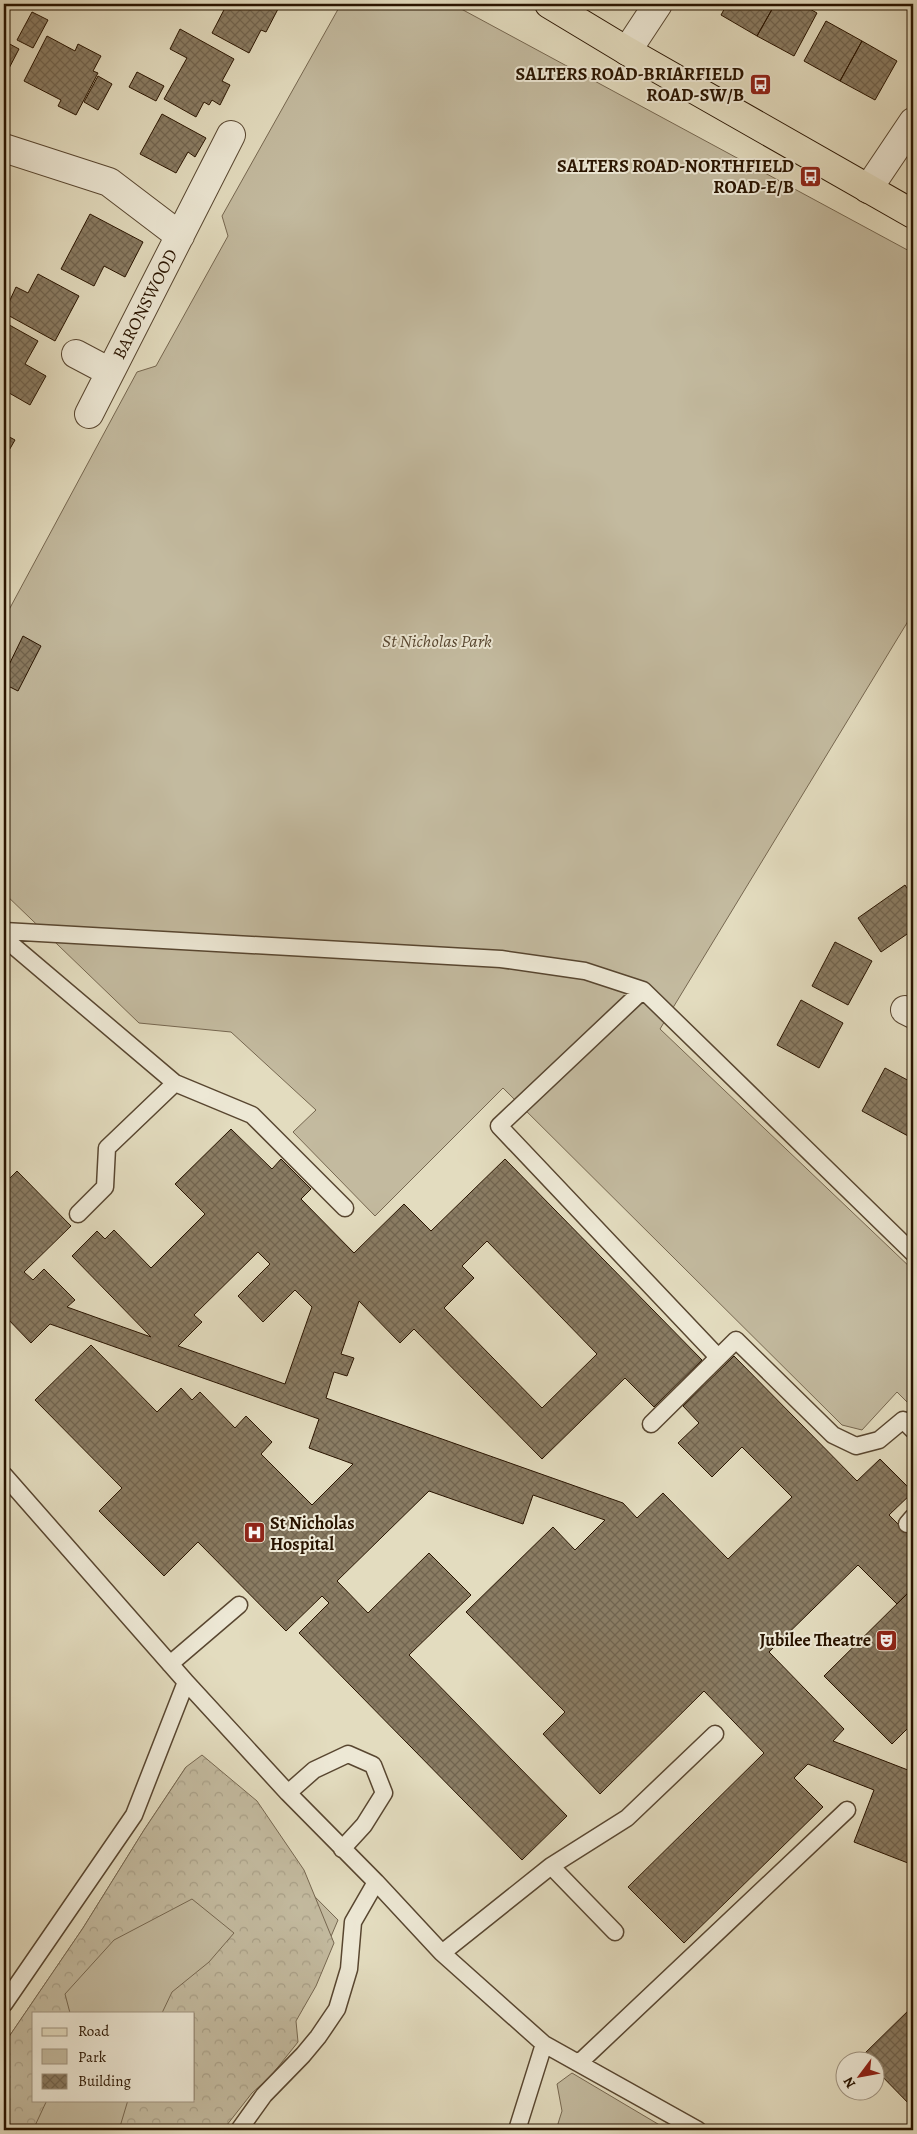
<svg xmlns="http://www.w3.org/2000/svg" width="917" height="2134" viewBox="0 0 917 2134" font-family="Alegreya,serif">
  <style>
    .green { fill: #c3ba9f; stroke: #766750; fill-rule: evenodd }
    .forest { fill: url(#forest-crowns); stroke: #766750 }
    .building { fill: url(#building-cross-hatch); stroke: #291400; fill-rule: evenodd }
    .lines { fill: none; stroke-linecap: round; stroke-linejoin: round }
    .service-casing { stroke: #584630; stroke-width: 19 }
    .minor-casing { stroke: #584630; stroke-width: 30 }
    .primary-casing { stroke: #291400; stroke-width: 30 }
    .service { stroke: #ede8d5; stroke-width: 16 }
    .minor { stroke: #ede8d5; stroke-width: 28 }
    .primary { stroke: #e3dcbf; stroke-width: 28 }
    .labels { text-anchor: middle; dominant-baseline: central; stroke-width: 4; stroke-linejoin: round; paint-order: stroke }
    .poi-label { font-size: 18px; font-weight: bold; fill: #291400; stroke: #ede8d5; text-anchor: end }
    .street-label { font-size: 18px; fill: #291400; stroke: #ede8d5 }
    .park-label { font-size: 18px; font-style: italic; fill: #574630; stroke: #ede8d5 }
  </style>
  <defs>
    <pattern id="forest-crowns" width="20" height="18" patternUnits="userSpaceOnUse" patternTransform="scale(1.25)"><rect width="20" height="18" fill="#c3ba9f"/><path d="M2 6a3 3 0 1 1 6 0M12 15a3 3 0 1 1 6 0" fill="none" stroke="#a89f87"/></pattern>
    <pattern id="building-cross-hatch" width="8" height="8" patternUnits="userSpaceOnUse" patternTransform="scale(1.25)"><rect width="8" height="8" fill="#8a7c63"/><path d="M0 0l8 8M0 8l8-8" fill="none" stroke="#71644f"/></pattern>
  </defs>
  <rect width="100%" height="100%" fill="#e3dcbf"/>
  <filter id="stains"><feTurbulence type="fractalNoise" baseFrequency=".004" numOctaves="4"/><feColorMatrix values="0 0 0 0 .2 0 0 0 0 .09 0 0 0 0 .02 0 0 0 .5 -.17"/></filter>
  <radialGradient id="worn" r=".72"><stop offset=".6" stop-color="#630" stop-opacity="0"/><stop offset="1" stop-color="#630" stop-opacity=".3"/></radialGradient>
  <path class="green" d="M341,4H452L913,253V613L660,1029L913,1270V1408L897,1392L862,1430L842,1425L503,1088L375,1216L293,1132L316,1110L231,1032L139,1023L4,893V619L137,372L156,366L228,236L222,216Z
    M186,1767L338,1920L304,2000L216,2130H4V2044L83,1928L144,1830ZM34,2013H194V2100H34Z
    M572,2073L668,2130H556L562,2111L557,2084Z"/>
  <path class="forest" d="M202,1755L257,1801L304,1870L334,1943L316,1986L296,2021L298,2042L270,2077L252,2093L223,2130H119L128,2100H194V2013H162L172,1992L209,1962L234,1933L192,1899L114,1940L65,1994L70,2013H34V2100H47L33,2130H4V2044L83,1928L144,1830L186,1767Z"/>
  <path class="building" d="M227,4H268L278,9L266,32L261,30L249,53L212,33Z
    M727,4H775L757,36L721,15Z
    M775,4H801L817,13L794,56L757,36Z
    M32,12L48,20L33,48L17,40Z
    M826,21L862,41L840,81L804,61Z
    M180,29L234,59L222,81L230,85L220,105L212,100L209,105L204,102L196,117L164,99L187,58L170,49Z
    M47,36L75,51L78,44L101,56L93,71L98,73L76,115L58,106L61,100L24,81Z
    M4,41L19,49L4,78Z
    M862,41L897,61L875,100L840,81Z
    M137,72L164,86L156,101L129,87Z
    M98,76L112,84L98,110L84,102Z
    M162,114L206,138L195,157L188,152L176,173L140,154Z
    M4,195L9,198L4,209Z
    M90,214L143,242L125,277L104,266L94,286L61,269Z
    M38,274L79,296L55,341L4,313L16,287L28,293Z
    M4,322L38,341L25,364L46,376L30,405L4,390Z
    M4,434L15,440L4,459Z
    M23,636L41,646L18,691L4,684V675Z
    M905,885L913,897V930L881,952L858,918Z
    M835,942L872,961L848,1005L812,986Z
    M801,1000L843,1023L819,1068L777,1045Z
    M885,1068L913,1083V1125L908,1136L862,1111Z
    M231,1129L272,1169L281,1159L311,1189L301,1199L354,1253L404,1204L431,1231L505,1159L702,1360L654,1407L625,1378L542,1459L414,1329L400,1343L359,1301L341,1354L354,1358L347,1376L334,1372L326,1398L623,1503L637,1518L663,1493L728,1559L792,1497L742,1447L712,1477L678,1443L699,1423L683,1406L734,1356L857,1481L880,1459L913,1492L889,1515L913,1539V1588L897,1604L858,1565L769,1652L844,1729L833,1741L913,1772V1865L854,1842L874,1790L808,1764L794,1778L823,1807L684,1943L628,1887L764,1753L704,1691L600,1794L543,1734L565,1712L466,1612L553,1527L575,1550L605,1520L533,1495L523,1524L429,1491L337,1581L368,1613L429,1553L471,1595L409,1655L567,1816L522,1860L299,1633L329,1603L322,1596L286,1631L198,1542L164,1576L99,1511L122,1488L35,1400L91,1345L157,1412L181,1388L192,1400L200,1392L235,1428L246,1416L272,1442L261,1454L312,1505L353,1464L309,1448L319,1419L50,1324L31,1343L4,1315V1184L17,1171L71,1226L24,1272L33,1280L44,1269L75,1300L67,1307L151,1337L72,1256L97,1231L105,1239L114,1230L151,1268L205,1214L175,1184ZM487,1241L597,1354L542,1408L444,1308L474,1278L462,1266ZM258,1252L270,1264L238,1296L263,1322L295,1290L312,1307L285,1384L178,1346L202,1322L194,1315Z
    M913,1588V1723L892,1744L824,1676Z
    M913,2006V2108L874,2068V2062H868L862,2056Z"/>
  <g class="lines">
    <defs>
      <path id="service" d="M4,931L501,959L585,971L643,990L913,1253
        M4,938L175,1083L252,1115L345,1208
        M643,990L499,1126L718,1357
        M78,1214L105,1187L107,1148L175,1083
        M651,1424L736,1340L833,1435L856,1446L879,1440L903,1420L913,1430
        M4,1475L186,1682L288,1793L376,1882L442,1953L544,2044L698,2130
        M907,1524L913,1517
        M170,1664L239,1605
        M288,1793L314,1770L348,1754L373,1765L384,1793L364,1825L342,1849
        M551,1866L615,1932
        M442,1953L551,1866L627,1818L715,1734
        M4,2004L134,1815L186,1682
        M579,2063L847,1810
        M239,2130L264,2095L303,2055L318,2037L337,2009L349,1969L353,1922L376,1882
        M517,2130L544,2044"/>
      <path id="minor" d="M627,51L658,4
        M4,148L109,182L180,236
        M868,189L913,122
        M76,354L110,372
        M89,414L231,135
        M905,1010L913,1014"/>
      <path id="primary" d="M549,4L627,51L913,214"/>
    </defs>
    <use href="#service" class="service-casing"/>
    <use href="#minor" class="minor-casing"/>
    <use href="#primary" class="primary-casing"/>
    <use href="#service" class="service"/>
    <use href="#minor" class="minor"/>
    <use href="#primary" class="primary"/>
  </g>
  <defs>
    <symbol id="bus-square" viewBox="-11 -11 22 22"><rect x="-9" y="-9" width="18" height="18" rx="4" fill="#8f2418" stroke="#ede8d5"/><path d="M-5-6H5V4H4V6H2V4H-2V6H-4V4H-5ZM-3.5-4V0h7V-4ZM-3.5 1.2v1.5H-2V1.2ZM2 1.2v1.5H3.5V1.2Z" fill="#fff"/></symbol>
    <symbol id="hospital-square" viewBox="-11 -11 22 22"><rect x="-9" y="-9" width="18" height="18" rx="4" fill="#8f2418" stroke="#ede8d5"/><path d="M-5-5h3v3.5h4V-5h3V5h-3V1.5h-4V5h-3Z" fill="#fff"/></symbol>
    <symbol id="theatre-square" viewBox="-11 -11 22 22"><rect x="-9" y="-9" width="18" height="18" rx="4" fill="#8f2418" stroke="#ede8d5"/><path d="M-5-5.5Q0-4 5-5.5V0Q5 5 0 6Q-5 5-5 0ZM-3.3-2.5H-1v1.5H-3.3ZM1-2.5H3.3v1.5H1ZM-2.8 1Q0 5.5 2.8 1Z" fill="#fff"/></symbol>
  </defs>
  <g fill-rule="evenodd">
    <use href="#bus-square" x="748" y="72" width="25" height="25"/>
    <use href="#bus-square" x="798" y="164" width="25" height="25"/>
    <use href="#hospital-square" x="242" y="1520" width="25" height="25"/>
    <use href="#theatre-square" x="874" y="1628" width="25" height="25"/>
  </g>
  <g class="labels">
    <g class="poi-label">
      <text x="744" y="74">SALTERS ROAD-BRIARFIELD<tspan x="744" dy="21">ROAD-SW/B</tspan></text>
      <text x="794" y="166">SALTERS ROAD-NORTHFIELD<tspan x="794" dy="21">ROAD-E/B</tspan></text>
      <text x="270" y="1523" text-anchor="start">St Nicholas<tspan x="270" dy="21">Hospital</tspan></text>
      <text x="871" y="1640">Jubilee Theatre</text>
    </g>
    <g class="street-label">
      <text transform="translate(145 304) rotate(-63)">BARONSWOOD</text>
    </g>
    <g class="park-label">
      <text x="437" y="641">St Nicholas Park</text>
    </g>
  </g>
  <rect width="917" height="2134" fill="none" stroke="#e3dcbf" stroke-width="20"/>
  <rect x="5" y="5" width="907" height="2124" fill="none" stroke="#291400" stroke-width="2.5"/>
  <rect x="10" y="10" width="897" height="2114" fill="none" stroke="#291400"/>
  <rect x="32" y="2012" width="162" height="90" fill="#ede8d5" stroke="#9f9380"/>
  <rect x="42" y="2028" width="25" height="8" fill="#e3dcbf" stroke="#9f9380"/>
  <text x="78" y="2036" font-size="15" fill="#291400">Road</text>
  <rect x="42" y="2049" width="25" height="15" fill="#c3ba9f" stroke="#9f9380"/>
  <text x="78" y="2062" font-size="15" fill="#291400">Park</text>
  <rect x="42" y="2074" width="25" height="15" fill="url(#building-cross-hatch)" stroke="#9f9380"/>
  <text x="78" y="2086" font-size="15" fill="#291400">Building</text>
  <g transform="translate(860 2076) rotate(238)"><circle r="24" fill="#ede8d5" stroke="#9f9380"/>
  <path d="M0-4L9 19L0 12L-9 19Z" fill="#8f2418"/>
  <text y="-8" font-size="14" font-weight="bold" text-anchor="middle" fill="#291400">N</text>
  </g>
  <rect width="100%" height="100%" filter="url(#stains)"/>
  <rect width="100%" height="100%" fill="url(#worn)"/>
</svg>
